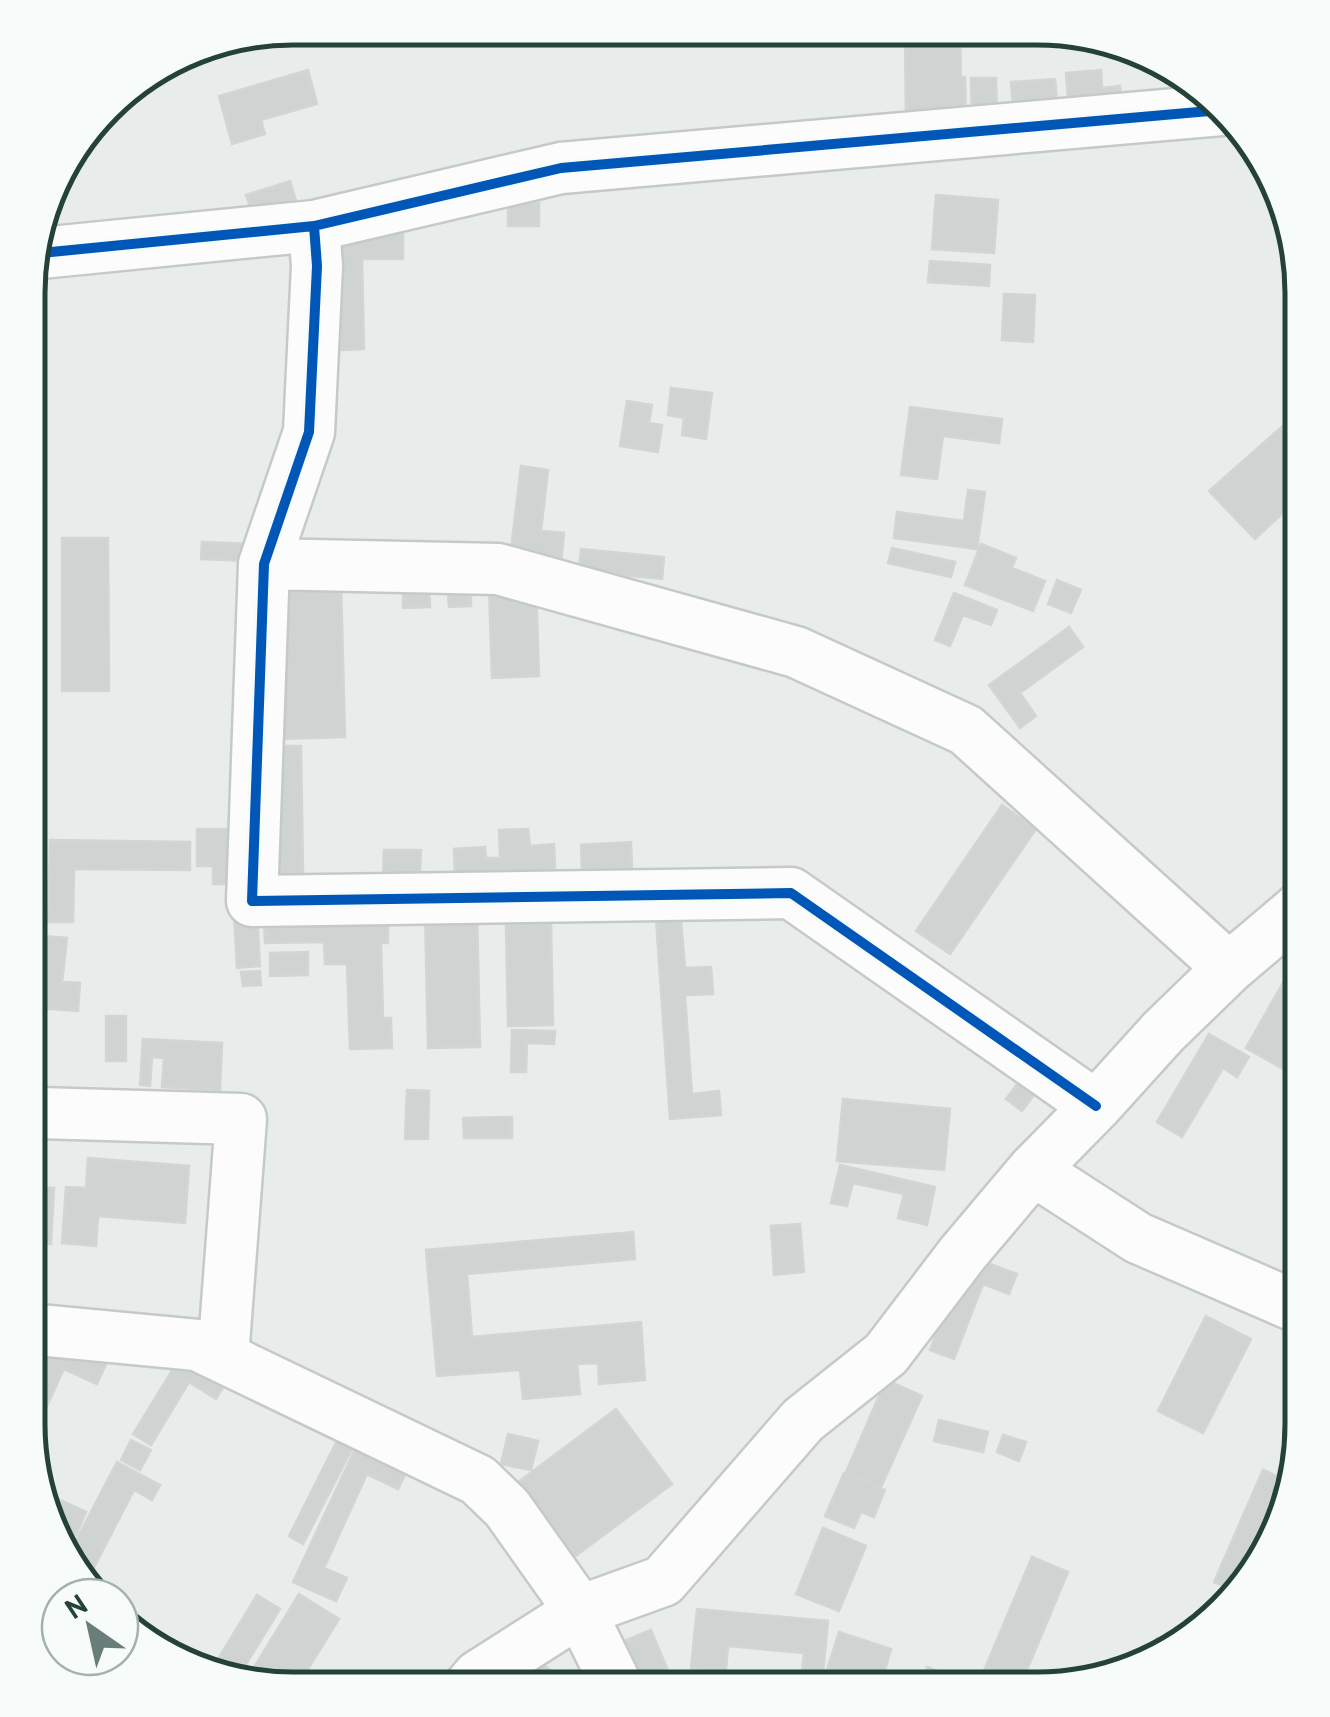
<svg xmlns="http://www.w3.org/2000/svg" width="1330" height="1717" viewBox="0 0 1330 1717" font-family="Overpass,sans-serif">
  <style>
    .building { fill: #cfd4d2; stroke: #d1d6d4; stroke-width: 2.5 }
    .lines { fill: none; stroke-linecap: round; stroke-linejoin: round }
    .minor-casing { stroke: #c5cac8; stroke-width: 55 }
    .minor { stroke: #fcfcfc; stroke-width: 50 }
    .cycleway-casing { stroke: #f7fbf9; stroke-width: 16 }
    .cycleway { stroke: #0057b8; stroke-width: 10 }
    .rim { fill: none; stroke: #24423a; stroke-width: 5 }
  </style>
  <rect width="100%" height="100%" fill="#e8edeb"/>
  <path class="building" d="M905,29H942V37L960,36L961,77H965L966,123L906,124Z
    M308,70L317,104L261,120L265,134L232,144L219,96Z
    M1101,70L1102,88L1120,86L1122,112L1069,116L1066,73Z
    M971,78H996L997,121L972,122Z
    M1055,79L1058,117L1014,121L1011,82Z
    M290,181L297,204L254,218L246,195Z
    M936,195L998,200L994,253L932,249Z
    M539,203V226H508V204Z
    M403,224V259H362L364,349L341,350L339,226Z
    M930,261L990,265L989,286L928,282Z
    M1004,294L1035,295L1033,342L1002,340Z
    M671,388L712,393L706,439L682,435L684,418L668,415Z
    M627,401L652,405L649,423L662,425L658,452L620,446Z
    M910,407L1002,419L999,443L943,436L937,479L901,475Z
    M1302,409V495L1255,539L1209,491Z
    M521,466L548,470L541,531L564,533L561,564L510,558Z
    M968,490L985,492L977,549L894,538L897,512L964,521Z
    M62,538H108L109,691H62Z
    M202,542L250,544L249,561L201,559Z
    M981,544L1016,558L1012,568L1045,581L1033,611L965,585Z
    M892,548L955,562L951,577L888,563Z
    M581,549L664,557L662,579L579,571Z
    M1057,580L1081,590L1071,613L1048,604Z
    M471,581V606L449,607L447,582Z
    M341,584L345,737L278,739L274,586Z
    M536,584L539,676L492,678L489,586Z
    M403,589H429L430,607L403,608Z
    M954,593L997,610L991,625L963,615L950,646L935,640Z
    M1069,627L1083,647L1020,693L1036,716L1020,728L989,685Z
    M273,746H301L303,874H274Z
    M1002,805L1036,829L950,954L916,931Z
    M197,829H239V884H213V866H197Z
    M528,829L530,846L554,844L555,870L455,876L454,849L485,847L486,858H500L499,830Z
    M29,838L39,839L37,882L29,881Z
    M50,840L190,842V870L74,869L73,922H48Z
    M631,842L632,868L582,870L581,845Z
    M384,850H421L420,872H383Z
    M655,905L707,919L681,921L685,968L711,967L713,994L685,995L692,1094L719,1091L721,1115L670,1119Z
    M477,909L480,1047L428,1048L425,911Z
    M257,913L260,966L237,968L234,915Z
    M388,914V943H381L383,1018H391L392,1048L350,1049L347,964H325L324,942L265,943L264,919Z
    M551,924L553,1025L508,1026L506,925Z
    M43,936L67,938L62,982L80,983L78,1011L37,1008Z
    M1301,951L1302,1045L1287,1071L1246,1048Z
    M308,952V975L270,976V953Z
    M260,971L261,985L243,986L241,972Z
    M106,1016H126V1061H106Z
    M512,1030L555,1031L554,1044L527,1043L526,1072H511Z
    M1209,1034L1249,1057L1237,1077L1223,1068L1182,1137L1157,1122Z
    M143,1039L222,1043L220,1090L162,1087L164,1058L152,1057L150,1086L140,1085Z
    M1005,1073L1049,1075L1022,1111L1006,1099L1018,1083Z
    M407,1090L429,1091L428,1139H405Z
    M843,1099L950,1109L944,1170L837,1161Z
    M512,1117V1138H464L463,1118Z
    M88,1158L189,1166L185,1223L98,1216L96,1246L62,1243L66,1187L86,1188Z
    M840,1165L935,1187L927,1225L898,1218L904,1194L853,1183L847,1206L831,1203Z
    M34,1187L54,1188L51,1244L31,1243Z
    M800,1224L804,1272L774,1275L771,1226Z
    M633,1232L635,1259L467,1274L472,1337L641,1322L645,1380L599,1384L598,1363L577,1364L580,1394L523,1399L520,1370L437,1376L426,1250Z
    M966,1255L1017,1274L1009,1294L983,1284L954,1359L930,1350Z
    M1206,1316L1251,1339L1203,1433L1158,1411Z
    M49,1336L107,1362L97,1384L64,1369L31,1440L28,1425V1383Z
    M184,1351L229,1378L216,1399L189,1382L151,1445L133,1434Z
    M886,1380L922,1396L881,1487L846,1472Z
    M616,1409L672,1484L569,1561L513,1486Z
    M939,1420L988,1432L983,1452L934,1441Z
    M508,1434L538,1441L531,1470L501,1464Z
    M1003,1435L1026,1442L1019,1461L997,1452Z
    M338,1439L353,1447L303,1544L289,1536Z
    M131,1440L151,1450L140,1470L121,1460Z
    M357,1445L408,1469L398,1489L367,1474L324,1568L347,1578L336,1601L293,1582Z
    M117,1462L160,1485L152,1500L134,1490L88,1579L68,1556Z
    M1263,1470L1288,1481L1257,1572L1236,1591L1214,1582Z
    M844,1473L885,1490L874,1517L861,1512L854,1528L825,1516Z
    M44,1493L86,1512L76,1535L51,1523Z
    M823,1528L866,1546L839,1611L796,1594Z
    M1032,1557L1068,1572L1019,1689H982L977,1687Z
    M299,1594L339,1619L297,1687H259L245,1682Z
    M257,1595L280,1609L237,1679L212,1669Z
    M697,1609L828,1621L822,1683L801,1681L804,1653L728,1646L726,1670L691,1668Z
    M651,1630L667,1668L634,1681L607,1648Z
    M839,1632L891,1649L881,1684L851,1674L847,1689H821Z
    M1157,1638L1175,1644L1155,1662L1148,1664Z
    M527,1652L567,1683L564,1688H500Z
    M927,1667L953,1677L948,1689H918Z"/>
  <g class="lines">
    <defs>
      <path id="minor" d="M314,226L317,266L309,432L264,564L252,901L791,893L1096,1106
        M31,254L314,226L561,168L1221,110
        M264,564L498,569L796,652L966,730L1229,968
        M39,1113L241,1119L223,1357
        M1033,1170L1138,1238L1302,1309
        M28,1329L197,1345L478,1480L507,1508L580,1611L618,1688
        M468,1688L478,1676L580,1611L663,1581L803,1420L886,1354L963,1253L1033,1170L1096,1106L1163,1032L1229,968L1302,906"/>
    </defs>
    <use href="#minor" class="minor-casing"/>
    <use href="#minor" class="minor"/>
    <defs>
      <path id="cycleway" d="M314,226L317,266L309,432L264,564L252,901L791,893L1096,1106
        M31,254L314,226L561,168L1221,110"/>
    </defs>
    <use href="#cycleway" class="cycleway-casing"/>
    <use href="#cycleway" class="cycleway"/>
  </g>
  <path d="M0 0H1330V1717H0ZM293 45H1037A248 248 0 0 1 1285 293V1424A248 248 0 0 1 1037 1672H293A248 248 0 0 1 45 1424V293A248 248 0 0 1 293 45Z" fill="#f7fbf9" fill-rule="evenodd"/>
  <path class="rim" d="M293 45H1037A248 248 0 0 1 1285 293V1424A248 248 0 0 1 1037 1672H293A248 248 0 0 1 45 1424V293A248 248 0 0 1 293 45Z"/>
  <g transform="translate(90 1627) rotate(326)"><circle r="48" fill="#f7fbf9" stroke="#a3b1ad" stroke-width="2.5"/>
  <path d="M0-8L18 38L0 25L-18 38Z" fill="#697e78"/>
  <text y="-15" font-size="28" font-weight="bold" text-anchor="middle" fill="#24423a">N</text>
  </g>
</svg>
